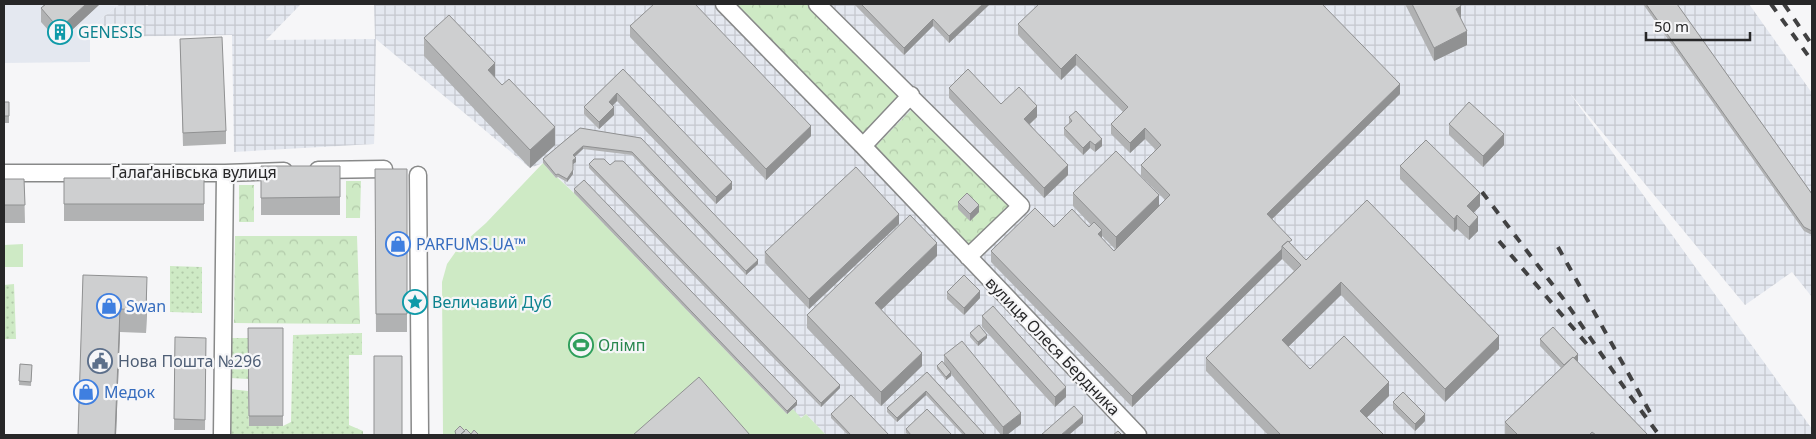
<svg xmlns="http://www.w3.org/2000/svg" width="1816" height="439" viewBox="0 0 1816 439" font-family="'Noto Sans',sans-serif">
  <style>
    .built { fill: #e4e8f0 }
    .industrial { fill: url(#industrial-grid) }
    .grass { fill: url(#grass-dots) }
    .forest { fill: url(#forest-crowns) }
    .garden { fill: #ceeac5 }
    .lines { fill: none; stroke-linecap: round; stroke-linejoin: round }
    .street-casing { stroke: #888989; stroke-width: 19 }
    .street { stroke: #fff; stroke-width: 16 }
    .rail { stroke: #414142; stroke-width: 4; stroke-dasharray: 9 9; stroke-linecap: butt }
    .wall { fill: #b1b2b3; fill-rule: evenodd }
    .shaded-wall { fill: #909192 }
    .building { fill: #cecfd0; stroke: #909192 }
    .labels { text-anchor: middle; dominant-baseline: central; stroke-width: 4.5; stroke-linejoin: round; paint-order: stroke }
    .culture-label { font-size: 16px; fill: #0d838f; stroke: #f6f6f8; text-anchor: start }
    .street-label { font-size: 16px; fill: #272728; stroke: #f6f6f8 }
    .shop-label { font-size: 16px; fill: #366cbe; stroke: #f6f6f8; text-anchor: start }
    .leisure-label { font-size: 16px; fill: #27864d; stroke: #f6f6f8; text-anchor: start }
    .service-label { font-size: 16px; fill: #4e5e75; stroke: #f6f6f8; text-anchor: start }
  </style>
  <defs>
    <pattern id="industrial-grid" width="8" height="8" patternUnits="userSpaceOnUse" patternTransform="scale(1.25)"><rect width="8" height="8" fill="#e4e8f0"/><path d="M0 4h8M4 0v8" fill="none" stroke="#c4c7ce"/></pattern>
    <pattern id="grass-dots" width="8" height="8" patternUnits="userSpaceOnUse" patternTransform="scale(1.25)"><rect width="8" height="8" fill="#ceeac5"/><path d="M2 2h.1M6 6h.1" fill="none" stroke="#b1c9a9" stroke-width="1.8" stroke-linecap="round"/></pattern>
    <pattern id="forest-crowns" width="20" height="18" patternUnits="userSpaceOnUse" patternTransform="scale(1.25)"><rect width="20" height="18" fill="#ceeac5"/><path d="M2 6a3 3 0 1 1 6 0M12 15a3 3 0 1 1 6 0" fill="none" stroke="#b1c9a9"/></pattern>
  </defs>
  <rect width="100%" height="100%" fill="#f6f6f8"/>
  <path class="built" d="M4,4H120L98,21L90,37V62L4,63Z"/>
  <path class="industrial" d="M120,4H144L147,6L150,4H301L266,40L375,39L374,4H1749L1812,93V297L1792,272L1745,305L1569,92L1812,429V435H826L806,414L801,418L787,414L574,193L558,177L556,178L543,163L530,168L376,39L374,144L234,152L232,35L90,37L98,21Z"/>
  <path class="grass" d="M170,266L202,267V313L170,312Z
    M14,284L16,339H4V285Z
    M362,333V355H349V425L363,431V435H229L230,389L248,391L249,426H283L291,422L293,335Z
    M230,338H248V379L230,378Z"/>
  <path class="forest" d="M733,4H809L902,95L863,135Z
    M914,107L1012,206L968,246L874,148Z
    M346,181H361L360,218H346Z
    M239,185H254V222H239Z
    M235,236H357L360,324L234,323Z"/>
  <path class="garden" d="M543,163L556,178L557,177L574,193L787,414L793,409L801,418L806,414L826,435H443L442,282L447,264L459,247L486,223Z
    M23,244V267H4V245Z"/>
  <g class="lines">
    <defs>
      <path id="street" d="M724,4L863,146L1138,435
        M817,4L1021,206L968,257
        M863,146L911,95
        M318,170L384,169
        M4,173H225L284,171
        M418,175L420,435
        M222,435L225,173"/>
    </defs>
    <use href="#street" class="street-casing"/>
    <use href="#street" class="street"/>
    <path class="rail" d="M1771,4L1812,61
      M1784,4L1812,45
      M1482,192L1565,301L1628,393L1659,435
      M1499,241L1591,349
      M1558,247L1652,416"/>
  </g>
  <path class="wall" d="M44,4H100L59,42L41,22V8L45,4Z
    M854,4H990L949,43L933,26L904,55Z
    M1405,4H1460L1461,19L1467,45L1434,61Z
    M1643,4H1677L1812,194V235L1804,231Z
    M1018,24L1400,94L1272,219L1292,245L1306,260L1499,349L1445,402L1341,295L1288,347L1310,369L1389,396L1367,417L1384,435H1268L1206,371V358L1294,271L1282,259L1132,407L991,262V251L1054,227H1089L1091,225L1073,206V193L1159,207L1165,200L1141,176V165L1156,150L1145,139L1130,153L1111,134V124L1123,112L1076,65L1061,80L1018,35ZM1102,236L1115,249L1114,251L1102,239Z
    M630,26L811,136L766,180L630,37Z
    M424,38L495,78L555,145L530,168L424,56Z
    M180,39L226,131V144L183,146Z
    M623,69L732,189L716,204L617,101L612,106L614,115L599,129L584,114V107Z
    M949,88L1001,104L1037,117L1030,124L1068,175L1044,198L949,98Z
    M4,102H9V123H4Z
    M1069,117L1102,146L1095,152L1090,148L1083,155L1064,135V128L1069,124Z
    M1449,124L1504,145L1483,167L1449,135Z
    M580,128L641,138L758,264L746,275L632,155L583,149L575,157L576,162L573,164V174L567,182L558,177L556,178L543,163V159Z
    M589,164L840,388L821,407L589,168Z
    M261,166H340V215H261Z
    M1400,166L1480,206L1473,213L1478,231L1469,240L1457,229L1454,232L1400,179Z
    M375,169H407V332H376Z
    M64,178H204V221H64Z
    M4,179H24L25,223H4Z
    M574,189L797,405L787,414L574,193Z
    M958,202L979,212L970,221L958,209Z
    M899,224L809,309L765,263V252Z
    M937,256L881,310L922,366L881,406L807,328V315Z
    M83,275L147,301L146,333L120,332L116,435H78Z
    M947,292L980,298L964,315L947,299Z
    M982,316L1066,397L1055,407L982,327Z
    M248,328H283V426H249Z
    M970,333L987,338L978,346L970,337Z
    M175,337L206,338L205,430H174Z
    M1540,339L1578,361L1577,362L1648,435H1505V422L1561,368L1540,346Z
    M944,355L1021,424L1007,435H1001L951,374V376L946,380L937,369V366L944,364Z
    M20,364L32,365L31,386L19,385Z
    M927,372L985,435H963L926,395L897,422L887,412V408Z
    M1393,402L1425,421L1415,431L1393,409Z
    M831,414L889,435H848L831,418Z
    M906,429L952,435H908L906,433Z"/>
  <path class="shaded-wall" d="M86,4H100L59,42V29Z
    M983,4H990L949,43V36Z
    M1461,6V19L1456,9Z
    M933,19V26L904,55V48Z
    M1467,31V45L1434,61V48Z
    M1076,54V65L1061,80V69Z
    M495,63V81L488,70Z
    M1400,84V94L1267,224V214Z
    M617,93V101L609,109V102Z
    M1037,106V117L1024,129V119Z
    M614,107V115L599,129V122Z
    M811,126V136L766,180V169Z
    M555,127V145L530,168V150Z
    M1145,128V139L1130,153V143Z
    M1504,134V145L1483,167V156Z
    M1102,139V146L1095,152V145Z
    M1090,141V148L1083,155V148Z
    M583,146V149L573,158V155Z
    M576,158V162L573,164V160Z
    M1068,165V175L1044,198V188Z
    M573,170V174L567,182V179Z
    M732,182V189L716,204V197Z
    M1480,193V206L1467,220V206Z
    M1159,195V208L1116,250V237Z
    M979,205V212L970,221V214Z
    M899,214V224L809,309V299Z
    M1457,215V229L1454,232V219Z
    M1478,217V231L1469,240V227Z
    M1102,230V241L1098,234Z
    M937,243V256L875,316V303Z
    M1282,249V259L1132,407V396Z
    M758,260V264L746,275V271Z
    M147,277V301L146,333V310Z
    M1341,282V295L1282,353V340Z
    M980,291V298L964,315V308Z
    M120,309V332L116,435H115Z
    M987,335V338L978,346V342Z
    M1499,336V349L1445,402V389Z
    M922,353V366L881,406V392Z
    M1578,354V361L1565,373V366Z
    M951,372V376L946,380V377Z
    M1389,382V396L1360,424V411Z
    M840,385V388L821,407V403Z
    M1066,387V397L1055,407V397Z
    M926,391V395L897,422V418Z
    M797,401V405L787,414V411Z
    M1021,413V424L1007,435H1003V427Z
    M1425,414V421L1415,431V424Z
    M1083,416V423L1069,435H1061Z"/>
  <path class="building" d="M46,4H86L59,29L41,8Z
    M654,4H695L811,126L766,169L630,26Z
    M861,4H983L949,36L933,19L904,48Z
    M1039,4H1322L1400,84L1267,214L1292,240L1289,242L1288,241L1282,246V249L1132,396L991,251L1035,208L1054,227L1072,209L1089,227L1094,222L1102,230L1098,234L1114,251L1170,195L1141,165L1161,145L1145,128L1130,143L1111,124L1128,107L1076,54L1061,69L1018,24Z
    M1412,4H1460L1461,6L1456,9L1467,31L1434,48Z
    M1646,4H1677L1812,194V231L1804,227Z
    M449,15L495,63L488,70L502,85L509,79L555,127L530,150L424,38Z
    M222,37L226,131L183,133L180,39Z
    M623,69L732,182L716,197L617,93L609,102L614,107L599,122L584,107Z
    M968,69L1001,104L1019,87L1037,106L1024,119L1068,165L1044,188L949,88Z
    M4,102H9V116H4Z
    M1469,102L1504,134L1483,156L1449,124Z
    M1076,111L1102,139L1095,145L1090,141L1083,148L1064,128L1072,121L1069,117Z
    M580,128L641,138L758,260L746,271L632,152L583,146L573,155L576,158L573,160V170L567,179L558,174L556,175L543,159Z
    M1426,140L1480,193L1467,206L1478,217L1469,227L1457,215L1454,219L1400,166Z
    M1116,151L1159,195L1116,237L1073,193Z
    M594,159H604L610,165L615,161H623L840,385L821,403L589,164Z
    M261,166H340V197L261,198Z
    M856,167L899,214L809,299L765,252Z
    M375,169H407V314H376Z
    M64,178H204V204H64Z
    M4,179H24L25,205H4Z
    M584,180L797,401L787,411L574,189Z
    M967,193L979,205L970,214L958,202Z
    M1367,200L1499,336L1445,389L1341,282L1282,340L1310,369L1344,336L1389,382L1360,411L1384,435H1281L1206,358L1301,265L1282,246L1288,241L1306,260Z
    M910,215L937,243L875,303L922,353L881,392L807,315Z
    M83,275L147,277L146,310L120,309L115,435H78Z
    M964,275L980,291L964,308L947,292Z
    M993,306L1066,387L1055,397L982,316Z
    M979,325L987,335L978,342L970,333Z
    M1553,327L1578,354L1574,358L1573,357L1564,365L1540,339Z
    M248,328H283V416H249Z
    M175,337L206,338L205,420L174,419Z
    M962,341L1021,413L1003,427L944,355Z
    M374,356H402V435H374Z
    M1573,357L1648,435H1596L1592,432L1589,435H1518L1505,422Z
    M942,361L951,372L946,377L937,366Z
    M20,364L32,365L31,382L19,381Z
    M927,372L985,435H966L926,391L897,418L887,408Z
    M699,377L750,435H633Z
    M1403,392L1425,414L1415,424L1393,402Z
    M851,395L889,435H851L831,414Z
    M1074,406L1083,416L1061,435H1041Z
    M927,409L952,435H911L906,429Z
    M460,426L465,431L460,435H456L455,431Z
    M466,429L471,434L474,430L479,435H460Z
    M1118,431L1122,435H1113Z"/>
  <defs>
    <symbol id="building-ring" viewBox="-11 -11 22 22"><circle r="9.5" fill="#f6f6f8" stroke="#0f9aa8" stroke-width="1.5"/><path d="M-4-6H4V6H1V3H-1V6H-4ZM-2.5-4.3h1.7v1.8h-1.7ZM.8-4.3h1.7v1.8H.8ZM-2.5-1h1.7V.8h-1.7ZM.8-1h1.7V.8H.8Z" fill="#0f9aa8"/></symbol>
    <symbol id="shop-ring" viewBox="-11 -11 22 22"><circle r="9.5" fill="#f6f6f8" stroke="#3f7fe0" stroke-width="1.5"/><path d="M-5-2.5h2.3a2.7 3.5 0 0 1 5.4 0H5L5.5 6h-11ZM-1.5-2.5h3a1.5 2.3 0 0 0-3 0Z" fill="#3f7fe0"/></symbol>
    <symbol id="sight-ring" viewBox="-11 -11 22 22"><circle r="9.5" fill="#f6f6f8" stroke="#0f9aa8" stroke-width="1.5"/><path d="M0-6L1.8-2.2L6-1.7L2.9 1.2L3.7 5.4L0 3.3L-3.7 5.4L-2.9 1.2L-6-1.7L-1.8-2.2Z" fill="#0f9aa8"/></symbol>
    <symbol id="stadium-ring" viewBox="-11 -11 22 22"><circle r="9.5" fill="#f6f6f8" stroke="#2e9e5b" stroke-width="1.5"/><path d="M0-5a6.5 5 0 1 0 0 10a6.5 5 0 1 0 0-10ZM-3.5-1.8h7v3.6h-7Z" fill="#2e9e5b"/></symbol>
    <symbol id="civic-ring" viewBox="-11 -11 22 22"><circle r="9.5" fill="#f6f6f8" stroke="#5c6f8a" stroke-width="1.5"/><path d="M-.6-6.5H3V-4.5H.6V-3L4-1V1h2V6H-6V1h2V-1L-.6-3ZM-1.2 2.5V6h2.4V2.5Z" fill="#5c6f8a"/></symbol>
  </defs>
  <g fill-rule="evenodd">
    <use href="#building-ring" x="46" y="18" width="28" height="28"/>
    <use href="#shop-ring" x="384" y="230" width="28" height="28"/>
    <use href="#sight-ring" x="401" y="288" width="28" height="28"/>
    <use href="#shop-ring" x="95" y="292" width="28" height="28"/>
    <use href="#stadium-ring" x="567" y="331" width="28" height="28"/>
    <use href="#civic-ring" x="86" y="347" width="28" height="28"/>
    <use href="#shop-ring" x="72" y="378" width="28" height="28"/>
  </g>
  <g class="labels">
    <g class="culture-label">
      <text x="78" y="32">GENESIS</text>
      <text x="432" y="302">Величавий Дуб</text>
    </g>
    <g class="street-label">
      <text x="194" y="172">Ґалаґанівська вулиця</text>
      <text transform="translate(1053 346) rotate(46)">вулиця Олеся Бердника</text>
    </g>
    <g class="shop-label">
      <text x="416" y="244">PARFUMS.UA™</text>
      <text x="126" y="306">Swan</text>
      <text x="104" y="392">Медок</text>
    </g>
    <g class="leisure-label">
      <text x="598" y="345">Олімп</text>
    </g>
    <g class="service-label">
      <text x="118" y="361">Нова Пошта №296</text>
    </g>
  </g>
  <rect width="1816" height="439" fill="none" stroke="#272728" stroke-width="10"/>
  <path d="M1646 32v8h104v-8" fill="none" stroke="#272728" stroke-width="2.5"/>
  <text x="1654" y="32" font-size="15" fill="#272728" stroke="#f6f6f8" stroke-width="4" paint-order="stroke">50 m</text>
</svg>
